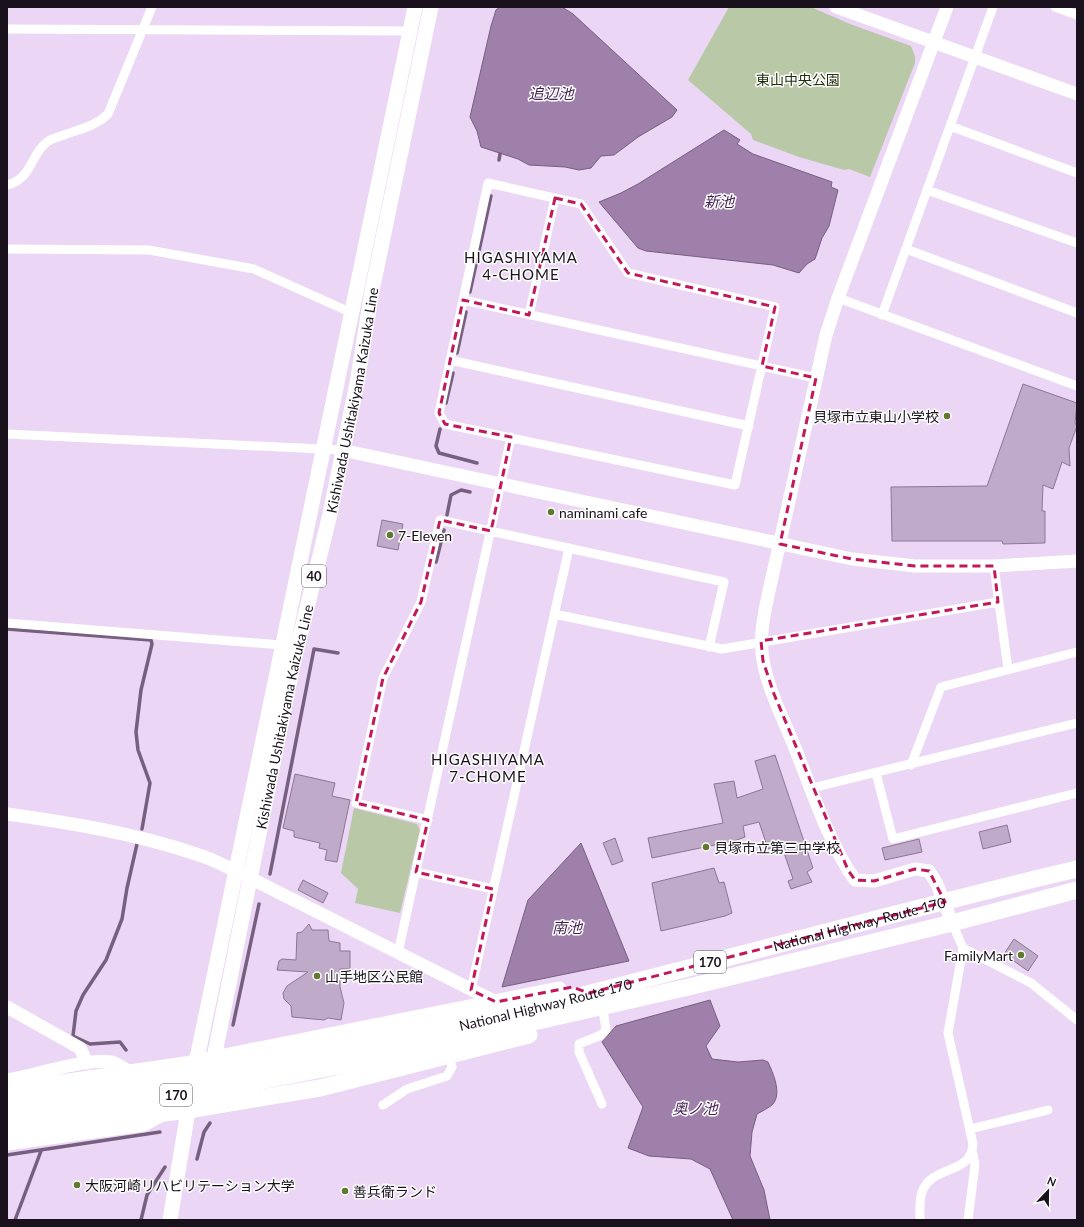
<svg xmlns="http://www.w3.org/2000/svg" width="1084" height="1227" viewBox="0 0 1084 1227" font-family="Lato,'Noto Sans JP',sans-serif">
  <style>
    .green { fill: #b9c8a6 }
    .water { fill: #9e80aa; stroke: #765f7f }
    .lines { fill: none; stroke-linecap: round; stroke-linejoin: round }
    .stream { stroke: #765f7f; stroke-width: 3.5 }
    .building { fill: #c0aac9; stroke: #8b7693 }
    .street { stroke: #fff; stroke-width: 9 }
    .secondary { stroke: #fff; stroke-width: 13 }
    .primary { stroke: #fff; stroke-width: 15 }
    .highway { stroke: #fff; stroke-width: 17 }
    .marked { fill: none; stroke: #c2185b; stroke-width: 3; stroke-dasharray: 8 5; stroke-linejoin: round }
    .poi-dot { fill: #5e7a2e; stroke: #fff; stroke-width: 1.5 }
    .labels { text-anchor: middle; dominant-baseline: central; stroke-width: 3; stroke-linejoin: round; paint-order: stroke }
    .shield { fill: #fff; stroke: #5e5860; stroke-width: 1 }
    .shield-label { font-size: 13px; font-weight: bold; fill: #19111c }
    .park-label { font-size: 14px; fill: #222f0b; stroke: #fff }
    .street-label { font-size: 14px; fill: #19111c; stroke: #fff }
    .poi-label { font-size: 14px; fill: #19111c; stroke: #fff; text-anchor: start }
    .water-label { font-size: 15px; font-style: italic; fill: #441d53; stroke: #fff }
    .neighbourhood-label { font-size: 15px; letter-spacing: 1px; fill: #19111c; stroke: #fff }
  </style>
  <rect width="100%" height="100%" fill="#ecd6f6"/>
  <path class="green" d="M729,7H811L850,24L911,46L915,56V63L870,177L849,169L844,170L799,157L753,140L751,134L688,80Z
    M354,808L417,824L420,830L400,913L355,903L358,889L341,873Z"/>
  <path class="water" d="M500,7H562L573,14L677,110L672,117L638,137L614,155L601,156L591,168L579,170L565,167L529,165L518,159L481,147L477,131L470,117L491,26L496,10Z
    M724,130L740,140L737,144L753,154L832,182L831,187L838,190L829,226L822,238L815,259L807,264L799,273L773,265L646,251L638,248L599,202L621,193L638,184Z
    M581,843L629,961L502,987L528,900Z
    M710,1000L720,1026L706,1046L712,1059L738,1062L763,1060L768,1062C773,1073 782,1093 773,1104C769,1108 762,1111 757,1114L752,1132L750,1156L764,1190L770,1220H733L710,1169L691,1159L649,1156L628,1148L643,1107L602,1042L616,1026Z"/>
  <g class="lines">
    <path class="stream" d="M499,160L500,154
      M470,292L491,196
      M457,353L466,312
      M446,403L453,373
      M440,429L436,446L439,453L477,463
      M447,515L451,495L461,490L470,492
      M436,562L444,530
      M7,629L151,640L152,644L141,690L136,732L138,750L150,783L142,829
      M270,874L314,649L338,653
      M233,1025L259,904
      M126,1050L120,1042L90,1044L73,1036L76,1011L83,995L106,960L122,919L127,888L137,844
      M7,1155L160,1132
      M197,1159L204,1132L210,1123
      M15,1220L41,1151
      M141,1220L147,1195L165,1167"/>
  </g>
  <path class="building" d="M1023,384L1077,403L1075,423L1077,426L1069,448L1070,466L1062,462L1053,489L1043,485L1042,511H1045V543L1003,544L1002,541H892L891,487L987,486Z
    M382,520L403,524L398,550L377,546Z
    M775,755L813,868L807,872L812,882L791,889L788,881L793,879L781,844L768,849L759,822L743,826L745,837L734,841L652,858L648,838L723,823L714,784L734,781L737,798L763,789L755,761Z
    M295,774L335,783L332,796L350,800L337,862L325,860L327,850L319,848L320,843L294,837V831L283,828Z
    M1007,825L1011,842L983,849L979,832Z
    M615,838L623,861L612,865L603,843Z
    M919,839L922,852L885,860L882,848Z
    M714,868L719,883L724,882L732,913L725,916L661,931L652,883Z
    M303,880L328,893L323,903L298,890Z
    M309,924L312,930H328L329,941L340,943V951H350V969H340V987L344,1003L341,1020L328,1018L324,1020L292,1017L291,1006L284,999L283,993L287,986L308,972L277,970L279,961L282,959L296,960L297,933L302,932Z
    M1014,939L1038,956L1028,971L1004,954Z"/>
  <g class="lines">
    <path class="street" d="M1055,7L1077,15
      M7,29L410,31
      M950,126L1077,173
      M488,183L581,204L628,273L775,307L735,485L445,424L439,413Z
      M7,185C32,179 30,155 47,142C52,138 59,137 64,135C80,129 96,126 108,114L152,7
      M927,190L1077,243
      M7,249L149,250L254,269L352,313
      M906,249L1077,313
      M838,298L1077,386
      M463,300L816,378
      M529,315L555,198
      M882,315L993,7
      M450,360L749,426
      M7,434L342,450
      M994,566L1008,669
      M554,614L722,649L998,602
      M7,623L282,645
      M911,765L941,687L1077,652
      M876,773L893,839L1077,793
      M812,788L1077,723
      M428,820L356,803L383,678L421,602L440,520L724,582L709,647
      M416,872L493,889
      M963,948L1031,983L1077,1020
      M398,953L511,437
      M471,990L569,548
      M602,1104L579,1052V1044L601,1035L606,1030L604,1016
      M383,1105L407,1089L447,1076L452,1067L449,1055
      M970,1129L1048,1110
      M920,1220C920,1211 919,1200 922,1192C932,1164 971,1176 973,1144L948,1033L963,948L952,923
      M968,1220L975,1165L973,1154"/>
    <path class="secondary" d="M836,7L1077,94
      M947,7L838,298L826,335L769,591C764,614 759,636 763,660C768,690 784,720 795,748C812,790 829,844 855,880L874,881L915,869L929,871L937,884L952,923
      M342,450L852,559L915,566H994L1077,561
      M7,814C71,823 134,833 196,854C210,858 223,865 236,871L496,1002
      M7,1007L80,1048L87,1063
      M7,1080C33,1076 89,1057 112,1062C118,1064 125,1069 131,1073
      M7,1144L144,1125L162,1115"/>
    <g class="primary">
      <path id="s1" d="M210,1069L214,1058L293,665L330,514L357,383L372,291L431,7"/>
      <path d="M194,1073L415,7"/>
      <path d="M170,1220L190,1099"/>
    </g>
    <g class="highway">
      <path d="M7,1091L185,1065L559,990"/>
      <path id="s2" d="M7,1105C169,1084 331,1056 490,1018C686,971 880,915 1077,869"/>
      <path d="M7,1119L213,1090L343,1065L693,986L952,923L1077,890"/>
      <path d="M7,1133L188,1110L320,1088L529,1035"/>
    </g>
  </g>
  <path class="marked" d="M555,198L581,204L628,273L775,307L762,366L816,378L780,544L852,559L915,566H994L998,602L761,641L763,661L774,694L848,870L855,880L874,881L915,869L929,871L945,902L589,993L572,987L496,1002L471,990L493,889L416,872L428,820L356,803L383,678L421,602L440,520L491,531L511,437L445,424L439,413L463,300L529,315Z"/>
  <g class="poi-dot">
    <circle cx="947" cy="416" r="4"/>
    <circle cx="551" cy="512" r="4"/>
    <circle cx="390" cy="535" r="4"/>
    <circle cx="706" cy="847" r="4"/>
    <circle cx="1021" cy="955" r="4"/>
    <circle cx="317" cy="976" r="4"/>
    <circle cx="77" cy="1185" r="4"/>
    <circle cx="345" cy="1191" r="4"/>
  </g>
  <g class="labels">
    <g class="shield">
      <rect x="302" y="565" width="24" height="22" rx="3"/>
      <rect x="694" y="951" width="32" height="22" rx="3"/>
      <rect x="160" y="1084" width="32" height="22" rx="3"/>
    </g>
    <g class="shield-label">
      <text x="314" y="576">40</text>
      <text x="710" y="962">170</text>
      <text x="176" y="1095">170</text>
    </g>
    <g class="park-label">
      <text x="798" y="79">東山中央公園</text>
    </g>
    <g class="street-label">
      <text stroke="none"><textPath href="#s1" startOffset="684">Kishiwada Ushitakiyama Kaizuka Line</textPath></text>
      <text stroke="none"><textPath href="#s1" startOffset="360">Kishiwada Ushitakiyama Kaizuka Line</textPath></text>
      <text stroke="none"><textPath href="#s2" startOffset="872">National Highway Route 170</textPath></text>
      <text stroke="none"><textPath href="#s2" startOffset="548">National Highway Route 170</textPath></text>
    </g>
    <g class="poi-label">
      <text x="939" y="416" text-anchor="end">貝塚市立東山小学校</text>
      <text x="559" y="512">naminami cafe</text>
      <text x="398" y="535">7-Eleven</text>
      <text x="714" y="847">貝塚市立第三中学校</text>
      <text x="1013" y="955" text-anchor="end">FamilyMart</text>
      <text x="325" y="976">山手地区公民館</text>
      <text x="85" y="1185">大阪河崎リハビリテーション大学</text>
      <text x="353" y="1191">善兵衛ランド</text>
    </g>
    <g class="water-label">
      <text x="551" y="93">追辺池</text>
      <text x="719" y="201">新池</text>
      <text x="567" y="927">南池</text>
      <text x="695" y="1108">奥ノ池</text>
    </g>
    <g class="neighbourhood-label">
      <text x="521" y="257">HIGASHIYAMA<tspan x="521" dy="17">4-CHOME</tspan></text>
      <text x="488" y="759">HIGASHIYAMA<tspan x="488" dy="17">7-CHOME</tspan></text>
    </g>
  </g>
  <rect width="1084" height="1227" fill="none" stroke="#19111c" stroke-width="16"/>
  <g transform="translate(1048 1191) rotate(22)" stroke="#ffffff" stroke-width="3" paint-order="stroke">
  <path d="M0-3L7 15L0 10L-7 15Z" fill="#19111c"/>
  <text y="-6" font-size="11" font-weight="bold" text-anchor="middle" fill="#19111c">N</text>
  </g>
</svg>
